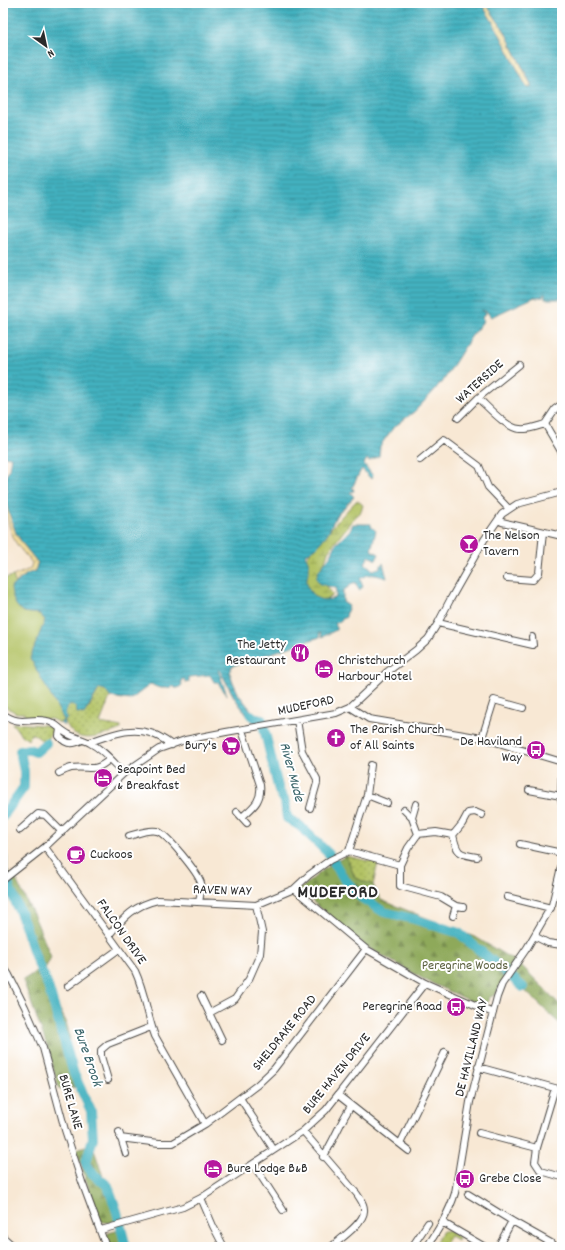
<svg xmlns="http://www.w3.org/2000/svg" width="565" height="1250" viewBox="0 0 565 1250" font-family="Dekko,sans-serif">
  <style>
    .grass { fill: url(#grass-dots); stroke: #6f7748 }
    .forest { fill: url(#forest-firs); stroke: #5c6a42 }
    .wetland { fill: url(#wetland-marsh); stroke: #6f7748 }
    .sand { fill: url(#sand-dots); stroke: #8c8264 }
    .green { fill: #b3c365; stroke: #6f7748 }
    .water { fill: url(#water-rules); stroke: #376e75 }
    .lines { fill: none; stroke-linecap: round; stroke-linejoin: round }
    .river { stroke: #43b1bf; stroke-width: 10 }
    .minor-casing { stroke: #4a4744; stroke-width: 8 }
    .minor { stroke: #fff; stroke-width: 6 }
    .labels { text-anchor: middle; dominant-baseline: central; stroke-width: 4; stroke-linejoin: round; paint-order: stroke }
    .street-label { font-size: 14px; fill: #2b2b2b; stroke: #fff }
    .poi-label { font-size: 14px; fill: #2b2b2b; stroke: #fff; text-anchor: start }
    .park-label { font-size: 14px; fill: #5b603f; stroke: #fff }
    .water-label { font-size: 15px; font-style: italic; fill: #356166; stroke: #fff }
    .district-label { font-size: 18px; font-weight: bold; letter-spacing: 1px; fill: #2b2b2b; stroke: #fff }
  </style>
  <defs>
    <pattern id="grass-dots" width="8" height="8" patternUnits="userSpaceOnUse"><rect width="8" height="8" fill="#b3c365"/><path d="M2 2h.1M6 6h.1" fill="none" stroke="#929f53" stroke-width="1.8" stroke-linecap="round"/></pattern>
    <pattern id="forest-firs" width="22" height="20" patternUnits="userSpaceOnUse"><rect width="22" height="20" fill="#8ea95a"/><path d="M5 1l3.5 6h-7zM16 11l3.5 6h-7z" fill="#748a4b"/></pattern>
    <pattern id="wetland-marsh" width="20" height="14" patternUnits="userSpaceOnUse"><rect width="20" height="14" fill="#b3c365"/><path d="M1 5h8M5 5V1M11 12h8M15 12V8" fill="none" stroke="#929f53"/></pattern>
    <pattern id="sand-dots" width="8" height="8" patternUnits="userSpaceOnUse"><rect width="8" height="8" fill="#eeda9e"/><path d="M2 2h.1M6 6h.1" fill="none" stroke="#cb8" stroke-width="1.8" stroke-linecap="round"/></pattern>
    <pattern id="water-rules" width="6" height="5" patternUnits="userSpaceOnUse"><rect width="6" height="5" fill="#43b1bf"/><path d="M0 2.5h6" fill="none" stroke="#38909b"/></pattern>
  </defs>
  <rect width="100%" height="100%" fill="#fff"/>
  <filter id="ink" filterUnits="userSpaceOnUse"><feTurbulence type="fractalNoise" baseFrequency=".025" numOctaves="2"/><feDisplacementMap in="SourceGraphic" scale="8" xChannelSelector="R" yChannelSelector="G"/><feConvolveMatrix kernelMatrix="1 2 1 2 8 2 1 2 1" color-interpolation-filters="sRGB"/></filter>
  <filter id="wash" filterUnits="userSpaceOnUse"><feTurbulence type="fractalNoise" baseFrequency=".012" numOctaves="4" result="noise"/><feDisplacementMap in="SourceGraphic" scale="16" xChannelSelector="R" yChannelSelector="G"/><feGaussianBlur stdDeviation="0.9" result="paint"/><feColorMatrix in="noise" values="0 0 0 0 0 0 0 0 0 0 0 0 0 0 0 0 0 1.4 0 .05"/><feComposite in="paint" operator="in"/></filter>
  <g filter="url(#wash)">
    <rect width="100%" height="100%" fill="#f8e8d4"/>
    <path class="grass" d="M99,689L105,690L110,697L100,723L121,727V729C107,734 88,743 74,734C70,731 67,725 64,721L67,719C63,713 66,709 70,704L76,707L88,709Z
      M12,723L46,725L55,729L44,742L32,733L28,740L20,734Z
      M346,856L378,863L373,885L355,878Z
      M444,1231C450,1230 454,1234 459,1237L458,1240L450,1236L443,1247H433L442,1232Z"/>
    <path class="forest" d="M346,856L355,878L373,885L381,900L477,938L515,961L495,995L490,997L484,1007L427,981L367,947L299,890L328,866Z
      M14,876L35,918L51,957L44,971C48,982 52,994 57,1004C64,1018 68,1024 70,1040L68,1041L80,1084L78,1087L59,1089L47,1046L23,980L42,968L8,881Z
      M520,964L562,1007V1026L517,983L512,982Z
      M92,1144L118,1220L109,1223L99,1221L76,1149Z
      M123,1229L128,1247H110L107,1238L108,1233Z"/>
    <path class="wetland" d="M357,500L363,505L361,512L353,519L328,552L320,575L333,595L320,604L307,594L304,560L340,518Z"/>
    <path class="sand" d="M481,3H485L504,30L532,87L526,88L497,29Z
      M7,481C5,503 10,525 23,544C27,550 34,556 38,563L35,571L27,574L15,583L13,576L30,569L32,563C27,556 20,550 16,543C7,526 3,503 3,484Z"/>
    <path class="green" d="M13,576L15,583L11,587L24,612L40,614L45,620L39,638L34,647L49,692L64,720L60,723L51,719H26L24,713H16L3,705V579Z"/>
    <path class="water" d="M3,3H481L497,29L527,88L532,86L504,30L485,3H562V299H545V295H543V297L536,298L535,297L491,317L486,311L481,310L485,313L482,318L484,320L471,337L442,383L439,384L435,390L415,411L393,428L380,446L379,456L369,461L367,459L364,464L373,476L371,479L362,469L361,470L352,488H353L354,491L350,492L354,497L336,516L328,533L316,548L305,555C308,560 310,565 309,570C308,575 306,578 307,583C310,598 323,604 336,597V588L320,584L316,578L319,570L331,555L336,544L350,530L353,524H371V526L376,531L371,550L379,554L376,560L369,556L365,563L373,570L379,568L383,563L387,578C375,575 370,572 360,579L363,587L359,590L355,582L343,591V602L349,606L347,611L346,617L335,624L336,625V630L322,637L321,633H319L320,637L232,666L230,673L233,682L239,695L255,715L266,720L260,721H251L234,697L219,669L218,670L227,695L217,682H214L210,675L188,677L189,682L186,683L184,679L181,680L182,685L178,688H175L174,686C164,689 159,689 151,684L130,700L110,697L105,690L99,689L84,714L77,713L76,707L70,704C66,709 64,713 67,719L64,721V726L60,723L64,720L30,658L45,620L40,614C35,613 28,613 24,612C15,608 11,595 11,587L27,574L35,571L38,563L23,544L16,533L8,510L6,500L7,482L6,476L9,470L11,457L3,456V453L5,451L3,449V445L9,437L6,435L3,439Z"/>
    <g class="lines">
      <path class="river" d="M251,715L255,718L262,720L279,791L285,801L287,818L300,826L329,854L344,879L362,898L384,912L414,919L459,933L523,987
        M3,816L24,787V771L20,751L28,749L36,752L46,743
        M3,858V869
        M3,872L24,922L36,959L48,986L74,1074L91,1111L93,1138L87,1159L86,1164L92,1173L108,1186L117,1212L126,1247"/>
    </g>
  </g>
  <g filter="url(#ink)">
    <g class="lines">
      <defs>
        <path id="minor" d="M478,398C488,407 506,428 520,429C528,430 538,426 545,424L562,453
          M458,418L478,398L519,365
          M545,424L555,409L562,404
          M420,460L444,440L479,466L488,487L509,509
          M502,522L562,536
          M507,578L533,580L539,573L543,532
          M438,623L533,645L532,637
          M350,707L369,719L482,738L562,762
          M3,714C21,727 29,717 47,721C55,722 60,730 68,734C75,738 83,739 90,743C104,750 114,763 124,773
          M297,720L302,751L317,779V783L310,808
          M60,729L59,736C65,744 73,745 82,740
          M242,730L260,785C262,801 253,807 242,817
          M482,738L494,700L523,708
          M89,742C109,736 129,726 150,733C158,735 165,740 172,745
          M562,767L561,796L562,804
          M59,773C63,771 67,769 71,768C90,765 93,774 110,759
          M529,790L561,796
          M367,795L387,803
          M416,804L412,818L418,834
          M404,810L412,818
          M237,812L247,823
          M20,830L38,814L45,815L62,832
          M453,835C457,853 458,854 477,857
          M129,836C137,834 148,829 157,831C167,834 198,873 201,883C202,889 200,896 199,902
          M520,844L562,853
          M45,847L135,971C145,992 147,1015 155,1036L205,1124
          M349,851L367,795L371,765
          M3,880L45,847L124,773L159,749L185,740L226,732L336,713L350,707L387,672L416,650L428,639L438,623L450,600L484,540L502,514L517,504L562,492
          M294,889L366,949L425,983L493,1013
          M507,897L551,908
          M463,907L456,906L441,897L400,886V865L408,848L418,834L436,832L453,835L462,824L468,813L475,812L482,815
          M453,916L456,906
          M109,935C124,917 135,905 158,900L256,905L294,889L309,875L330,860L349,851L400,865
          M534,936L548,943L562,945
          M3,966L9,975L25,1007L43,1048L65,1130L82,1182L106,1247
          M68,986L119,949
          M201,996L222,1040
          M209,1013L235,999L249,979L260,954L262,932L256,905
          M478,1067L562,1090
          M108,1080L101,1056V1050L108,1044L151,1027
          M555,1088L537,1148L535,1162L541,1171L562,1177
          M338,1095L400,1144L445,1052
          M240,1098L274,1150
          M303,1131L357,1194C360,1199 365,1204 364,1211C364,1223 340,1239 331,1247
          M119,1132L126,1154
          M479,1133L537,1148
          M120,1138L159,1143H173L205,1124L257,1085L274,1069L366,949
          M400,1144L409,1151
          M323,1157C334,1141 340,1122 351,1106
          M253,1164L283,1210
          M468,1194L512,1221L553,1244
          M201,1198L213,1226L224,1247
          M442,1222L485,1247
          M101,1230L183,1207L201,1198L303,1131L326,1110L425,983
          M3,1237L14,1247
          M412,1247L428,1223
          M427,1247C438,1230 449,1213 455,1193L470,1102L497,997L502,984L527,948L552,905L562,863
          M498,1247L512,1221"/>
      </defs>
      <use href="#minor" class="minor-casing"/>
      <use href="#minor" class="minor"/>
    </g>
  </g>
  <defs>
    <symbol id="bar-disc" viewBox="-11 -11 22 22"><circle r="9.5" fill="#b5179e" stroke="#fff"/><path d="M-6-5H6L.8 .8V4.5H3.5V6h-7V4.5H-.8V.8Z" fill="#fff"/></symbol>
    <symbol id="restaurant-disc" viewBox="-11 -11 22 22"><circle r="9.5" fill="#b5179e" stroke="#fff"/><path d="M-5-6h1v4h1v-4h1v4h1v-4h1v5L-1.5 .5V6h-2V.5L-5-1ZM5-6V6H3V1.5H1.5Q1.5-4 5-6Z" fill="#fff"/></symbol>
    <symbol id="hotel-disc" viewBox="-11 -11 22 22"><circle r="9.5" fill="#b5179e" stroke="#fff"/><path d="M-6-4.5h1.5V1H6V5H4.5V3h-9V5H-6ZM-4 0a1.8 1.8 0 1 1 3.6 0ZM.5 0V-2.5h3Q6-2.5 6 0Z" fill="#fff"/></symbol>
    <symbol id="church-disc" viewBox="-11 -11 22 22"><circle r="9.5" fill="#b5179e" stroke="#fff"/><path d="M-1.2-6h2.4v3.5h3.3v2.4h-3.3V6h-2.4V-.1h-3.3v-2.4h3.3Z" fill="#fff"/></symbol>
    <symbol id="supermarket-disc" viewBox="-11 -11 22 22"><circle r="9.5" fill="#b5179e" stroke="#fff"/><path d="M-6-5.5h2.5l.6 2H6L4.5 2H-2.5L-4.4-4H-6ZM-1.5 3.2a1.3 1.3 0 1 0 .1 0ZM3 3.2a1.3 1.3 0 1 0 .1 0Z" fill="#fff"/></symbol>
    <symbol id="bus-disc" viewBox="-11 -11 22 22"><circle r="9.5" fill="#b5179e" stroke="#fff"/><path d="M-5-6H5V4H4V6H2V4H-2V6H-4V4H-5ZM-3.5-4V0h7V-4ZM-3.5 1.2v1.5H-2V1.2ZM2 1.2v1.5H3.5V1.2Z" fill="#fff"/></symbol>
    <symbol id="cafe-disc" viewBox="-11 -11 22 22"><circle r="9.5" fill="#b5179e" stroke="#fff"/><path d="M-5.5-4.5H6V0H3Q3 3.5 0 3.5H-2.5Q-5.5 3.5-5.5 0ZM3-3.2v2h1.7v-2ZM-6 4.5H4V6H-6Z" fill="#fff"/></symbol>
  </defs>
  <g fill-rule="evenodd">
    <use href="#bar-disc" x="458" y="533" width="22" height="22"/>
    <use href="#restaurant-disc" x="289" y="642" width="22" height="22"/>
    <use href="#hotel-disc" x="313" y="658" width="22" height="22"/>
    <use href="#church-disc" x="325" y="727" width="22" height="22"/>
    <use href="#supermarket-disc" x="220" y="735" width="22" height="22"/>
    <use href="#bus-disc" x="525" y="739" width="22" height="22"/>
    <use href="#hotel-disc" x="92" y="767" width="22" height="22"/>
    <use href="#cafe-disc" x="65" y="844" width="22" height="22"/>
    <use href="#bus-disc" x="445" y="996" width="22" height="22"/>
    <use href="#hotel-disc" x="202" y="1158" width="22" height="22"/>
    <use href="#bus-disc" x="454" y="1168" width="22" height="22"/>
  </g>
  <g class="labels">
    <g class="street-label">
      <text transform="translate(480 382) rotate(-42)">WATERSIDE</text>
      <text transform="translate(306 706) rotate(-12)">MUDEFORD</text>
      <text transform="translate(222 891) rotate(2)">RAVEN WAY</text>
      <text transform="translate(121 932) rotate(55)">FALCON DRIVE</text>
      <text transform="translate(285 1033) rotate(-51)">SHELDRAKE ROAD</text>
      <text transform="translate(472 1048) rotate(-76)">DE HAVILLAND WAY</text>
      <text transform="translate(337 1074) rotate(-51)">BURE HAVEN DRIVE</text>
      <text transform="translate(70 1102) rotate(74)">BURE LANE</text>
    </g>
    <g class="poi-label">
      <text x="483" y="536">The Nelson<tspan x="483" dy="16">Tavern</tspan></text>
      <text x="286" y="645" text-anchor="end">The Jetty<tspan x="286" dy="16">Restaurant</tspan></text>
      <text x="338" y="661">Christchurch<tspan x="338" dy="16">Harbour Hotel</tspan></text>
      <text x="350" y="730">The Parish Church<tspan x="350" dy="16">of All Saints</tspan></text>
      <text x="522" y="742" text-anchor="end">De Haviland<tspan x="522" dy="16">Way</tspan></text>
      <text x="217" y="746" text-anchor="end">Bury's</text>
      <text x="117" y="770">Seapoint Bed<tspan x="117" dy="16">&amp; Breakfast</tspan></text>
      <text x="90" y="855">Cuckoos</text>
      <text x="442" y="1007" text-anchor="end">Peregrine Road</text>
      <text x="227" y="1169">Bure Lodge B&amp;B</text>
      <text x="479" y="1179">Grebe Close</text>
    </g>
    <g class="park-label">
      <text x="465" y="966">Peregrine Woods</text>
    </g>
    <g class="water-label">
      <text transform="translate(291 772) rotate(75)">River Mude</text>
      <text transform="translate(87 1057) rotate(71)">Bure Brook</text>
    </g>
    <g class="district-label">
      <text x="338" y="893">MUDEFORD</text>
    </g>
  </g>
  <rect width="565" height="1250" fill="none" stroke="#fff" stroke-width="16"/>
  <g transform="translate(46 46) rotate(147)" stroke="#ffffff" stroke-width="3" paint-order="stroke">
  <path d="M0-3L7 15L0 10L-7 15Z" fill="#2b2b2b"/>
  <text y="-6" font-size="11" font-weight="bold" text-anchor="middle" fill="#2b2b2b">N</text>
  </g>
</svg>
